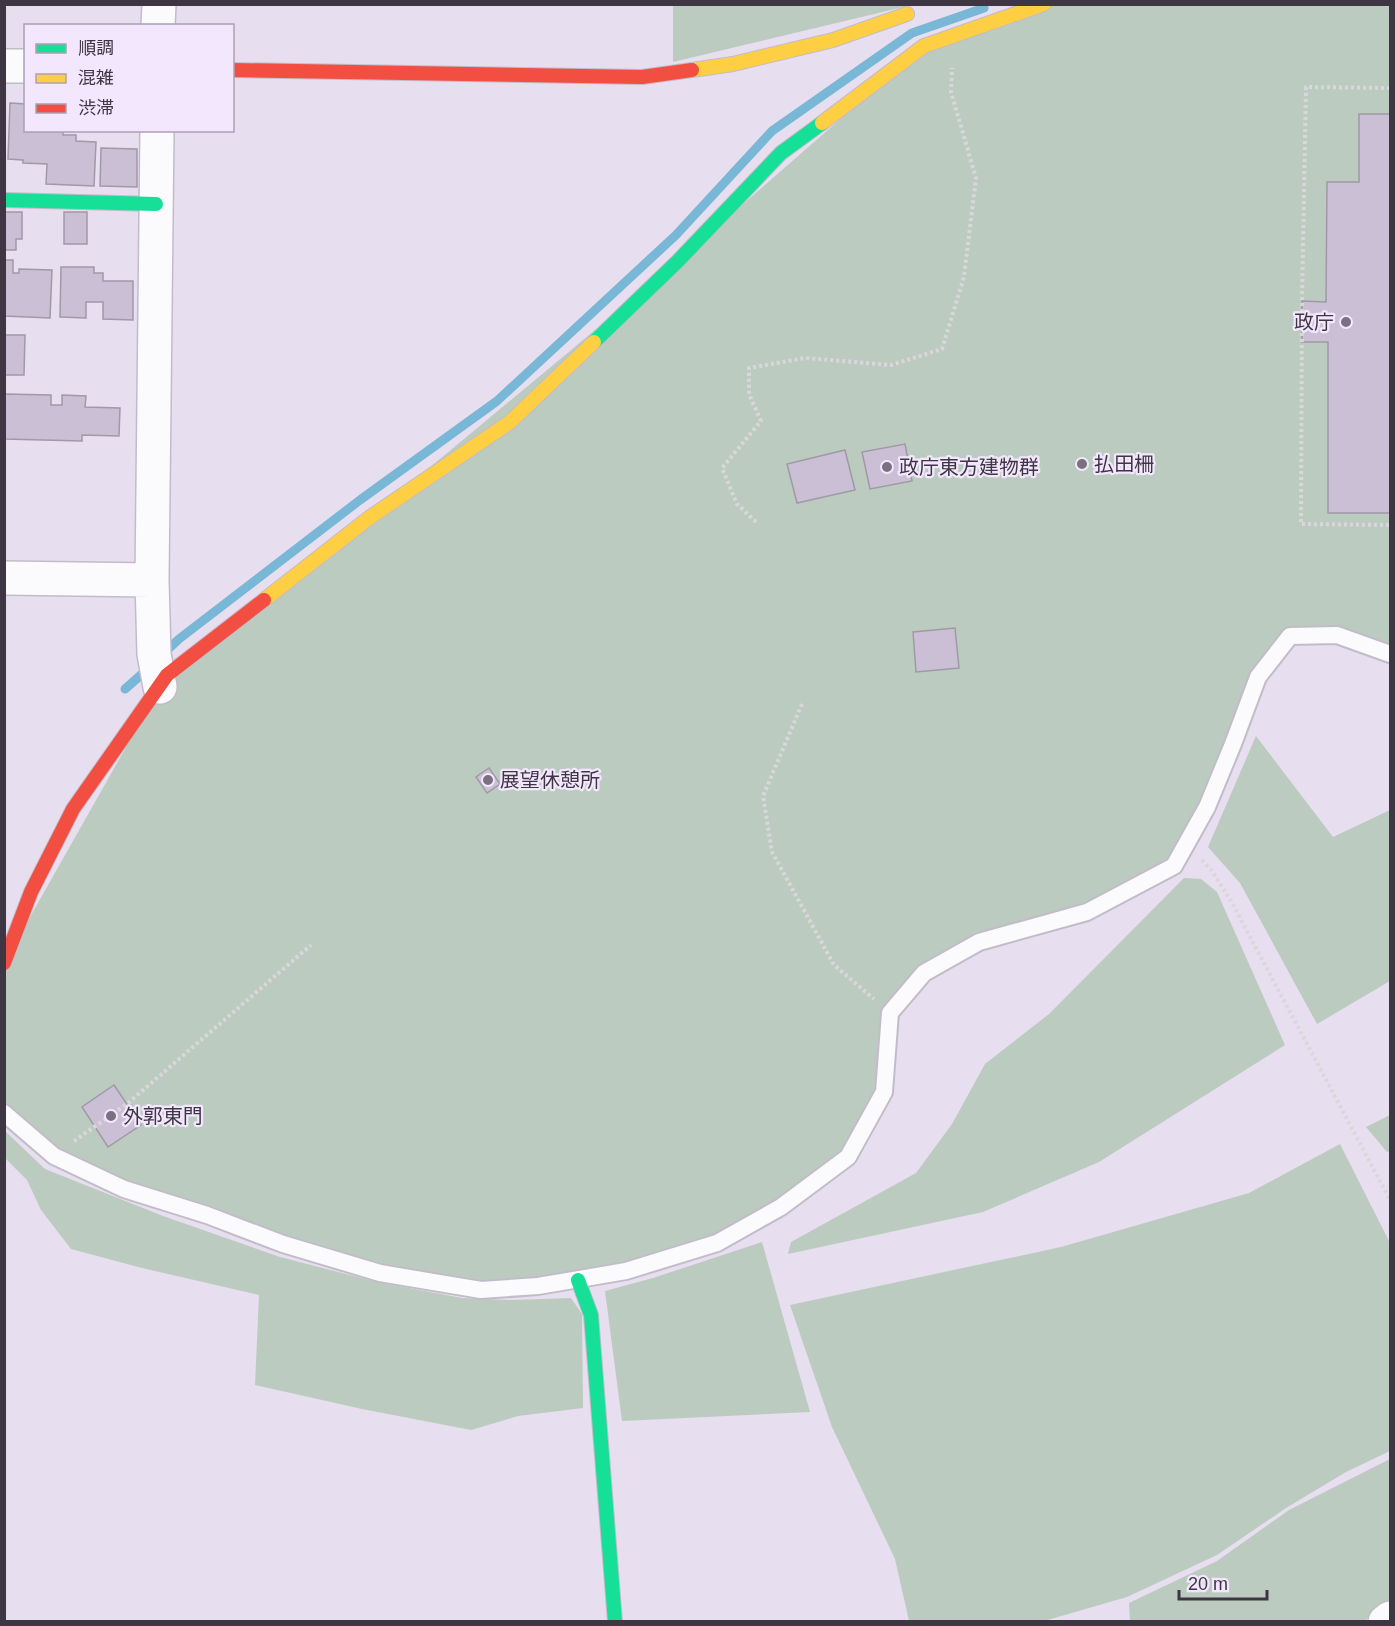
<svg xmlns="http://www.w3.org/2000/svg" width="1395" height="1626" viewBox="0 0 1395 1626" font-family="Helvetica,'Noto Sans JP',sans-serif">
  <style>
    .green { fill: #bccbbf }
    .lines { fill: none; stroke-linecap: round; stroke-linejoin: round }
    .stream { stroke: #78b7d5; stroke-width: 9 }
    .building { fill: #cabfd4; stroke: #a099a6; stroke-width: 1.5 }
    .lane-casing { stroke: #c2bcc9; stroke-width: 20 }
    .street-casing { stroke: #c2bcc9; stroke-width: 36 }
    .fast-casing { stroke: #c2bcc9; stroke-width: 16 }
    .slow-casing { stroke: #c2bcc9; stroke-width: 16 }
    .jam-casing { stroke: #c2bcc9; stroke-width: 16 }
    .path { stroke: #dad7dc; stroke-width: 4; stroke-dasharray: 3 3; stroke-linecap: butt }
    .lane { stroke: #fbfafd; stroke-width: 16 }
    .street { stroke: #fbfafd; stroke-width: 33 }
    .fast { stroke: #16e098; stroke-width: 14 }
    .slow { stroke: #ffcf43; stroke-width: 14 }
    .jam { stroke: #f24e42; stroke-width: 14 }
    .poi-dot { fill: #79717f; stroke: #f3e7fe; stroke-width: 2 }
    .labels { text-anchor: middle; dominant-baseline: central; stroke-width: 4.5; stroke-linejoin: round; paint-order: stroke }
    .poi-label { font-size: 20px; fill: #3e3743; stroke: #f3e7fe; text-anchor: start }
  </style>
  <rect width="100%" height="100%" fill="#e7deef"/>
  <path class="green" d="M673,5H912L673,62Z
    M1044,5H1390V654L1337,636H1290L1258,677L1174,866L1087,912L979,942L924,973L890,1013L884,1092L848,1157L717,1243L626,1271L481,1290L380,1273L54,1156L5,1113L4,963L160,687L369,518L678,261L924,46Z
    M1256,736L1333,837L1390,810V981L1317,1024L1240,883L1208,847Z
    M1184,878L1201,879L1217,892L1285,1045L1099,1162L983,1212L788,1254L791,1242L916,1173L952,1124L985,1064L1049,1014Z
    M1390,1115V1151L1387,1152L1366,1127Z
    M4,1130L45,1169L163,1216L280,1257L377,1282L462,1298L513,1300L571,1298L582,1314L583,1408L518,1416L471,1430L362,1409L255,1385L259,1295L142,1268L71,1249L41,1210L27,1180L5,1158Z
    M1340,1144L1390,1243V1451L1346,1472L1286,1508L1217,1555L1127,1597L1044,1621H909L895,1559L832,1427L790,1305L1061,1247L1249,1193Z
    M762,1242L810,1412L622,1421L605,1291L653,1278Z
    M1390,1459V1601L1364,1621H1130L1129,1603L1217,1561L1289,1510Z"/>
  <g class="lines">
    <path class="stream" d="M162,655L179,639L360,500L497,401L676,235L772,131L912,33L984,8
      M125,689L150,667"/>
  </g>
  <path class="building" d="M10,103L26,104V130H63V135H76V141L96,142L94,186L46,184L47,164L23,163V160L8,159Z
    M1359,114H1390V513H1328V342H1302V301L1326,302L1327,182H1359Z
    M101,148L137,149V187L100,186Z
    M4,212H22V239H16V250H4Z
    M64,212H87V244H64Z
    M4,260H13V273H19V269L52,270L50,318L4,316Z
    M61,267H94V273H103V281H133V320L103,319V302H86V318L60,317Z
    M4,335H25L24,375H4Z
    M4,394L51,395V405H62V395L86,396L85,407L120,408L119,436L82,435V441L4,439Z
    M905,444L912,481L870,489L862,452Z
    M845,450L855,490L797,503L787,464Z
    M955,628L959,668L916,672L913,632Z
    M489,768L500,784L487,793L476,777Z
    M114,1085L141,1125L108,1147L82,1107Z"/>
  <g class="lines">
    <defs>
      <path id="lane" d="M4,1113L54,1156L124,1189L207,1215L283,1244L380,1273L481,1290L538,1286L626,1271L717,1243L781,1207L848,1157L884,1092L890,1013L924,973L979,942L1087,912L1174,866L1207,807L1233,744L1258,677L1290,636L1337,635L1390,654"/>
      <path id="street" d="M158,26L159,4
        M4,66H26
        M157,130L152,580L154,654L160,687
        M4,578L152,580
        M1385,1622L1390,1618"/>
      <path id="fast" d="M4,200L156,204
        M594,342L678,261L781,153L822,123
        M578,1280L591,1315L615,1622"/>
      <path id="slow" d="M692,70L733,64L833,40L907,14
        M822,123L924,46L1044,4
        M264,600L369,518L510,422L594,342"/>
      <path id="jam" d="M232,70L642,77L692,70
        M4,963L31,892L73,809L167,675L264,600"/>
    </defs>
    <use href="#lane" class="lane-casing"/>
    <use href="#street" class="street-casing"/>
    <use href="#fast" class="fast-casing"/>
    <use href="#slow" class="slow-casing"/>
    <use href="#jam" class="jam-casing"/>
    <path class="path" d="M1390,88L1306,87L1302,301L1301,524L1390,525
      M756,522L737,504L722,468L761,421L749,394V368L805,358L891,365L942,349L964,277L976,178L951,92L952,68
      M802,704L763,796L772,852L834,965L874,999
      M1202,860L1212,871L1231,901L1390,1200
      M74,1141L127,1104L311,945"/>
    <use href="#lane" class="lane"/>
    <use href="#street" class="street"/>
    <use href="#fast" class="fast"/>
    <use href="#slow" class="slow"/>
    <use href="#jam" class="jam"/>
  </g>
  <g class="poi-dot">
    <circle cx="1346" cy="322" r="6"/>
    <circle cx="1082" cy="464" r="6"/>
    <circle cx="887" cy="467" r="6"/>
    <circle cx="488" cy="780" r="6"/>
    <circle cx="111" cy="1116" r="6"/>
  </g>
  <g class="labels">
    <g class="poi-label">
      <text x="1334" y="322" text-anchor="end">政庁</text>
      <text x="1094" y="464">払田柵</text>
      <text x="899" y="467">政庁東方建物群</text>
      <text x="500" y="780">展望休憩所</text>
      <text x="123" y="1116">外郭東門</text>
    </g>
  </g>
  <rect width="1395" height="1626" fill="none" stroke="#3e3743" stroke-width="12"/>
  <rect x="24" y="24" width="210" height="108" fill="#f3e7fe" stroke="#aba1b3" stroke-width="1.5"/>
  <rect x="36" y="44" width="30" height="9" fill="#16e098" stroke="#aba1b3" stroke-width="1.5"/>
  <text x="78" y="54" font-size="18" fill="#3e3743">順調</text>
  <rect x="36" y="74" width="30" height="9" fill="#ffcf43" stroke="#aba1b3" stroke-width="1.5"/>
  <text x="78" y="84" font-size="18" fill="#3e3743">混雑</text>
  <rect x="36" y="104" width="30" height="9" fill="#f24e42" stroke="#aba1b3" stroke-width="1.5"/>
  <text x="78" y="114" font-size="18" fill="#3e3743">渋滞</text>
  <path d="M1179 1590v9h88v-9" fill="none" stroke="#3e3743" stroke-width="3"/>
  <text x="1188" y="1590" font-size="18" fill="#3e3743" stroke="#f3e7fe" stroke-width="4.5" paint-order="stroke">20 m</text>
</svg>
